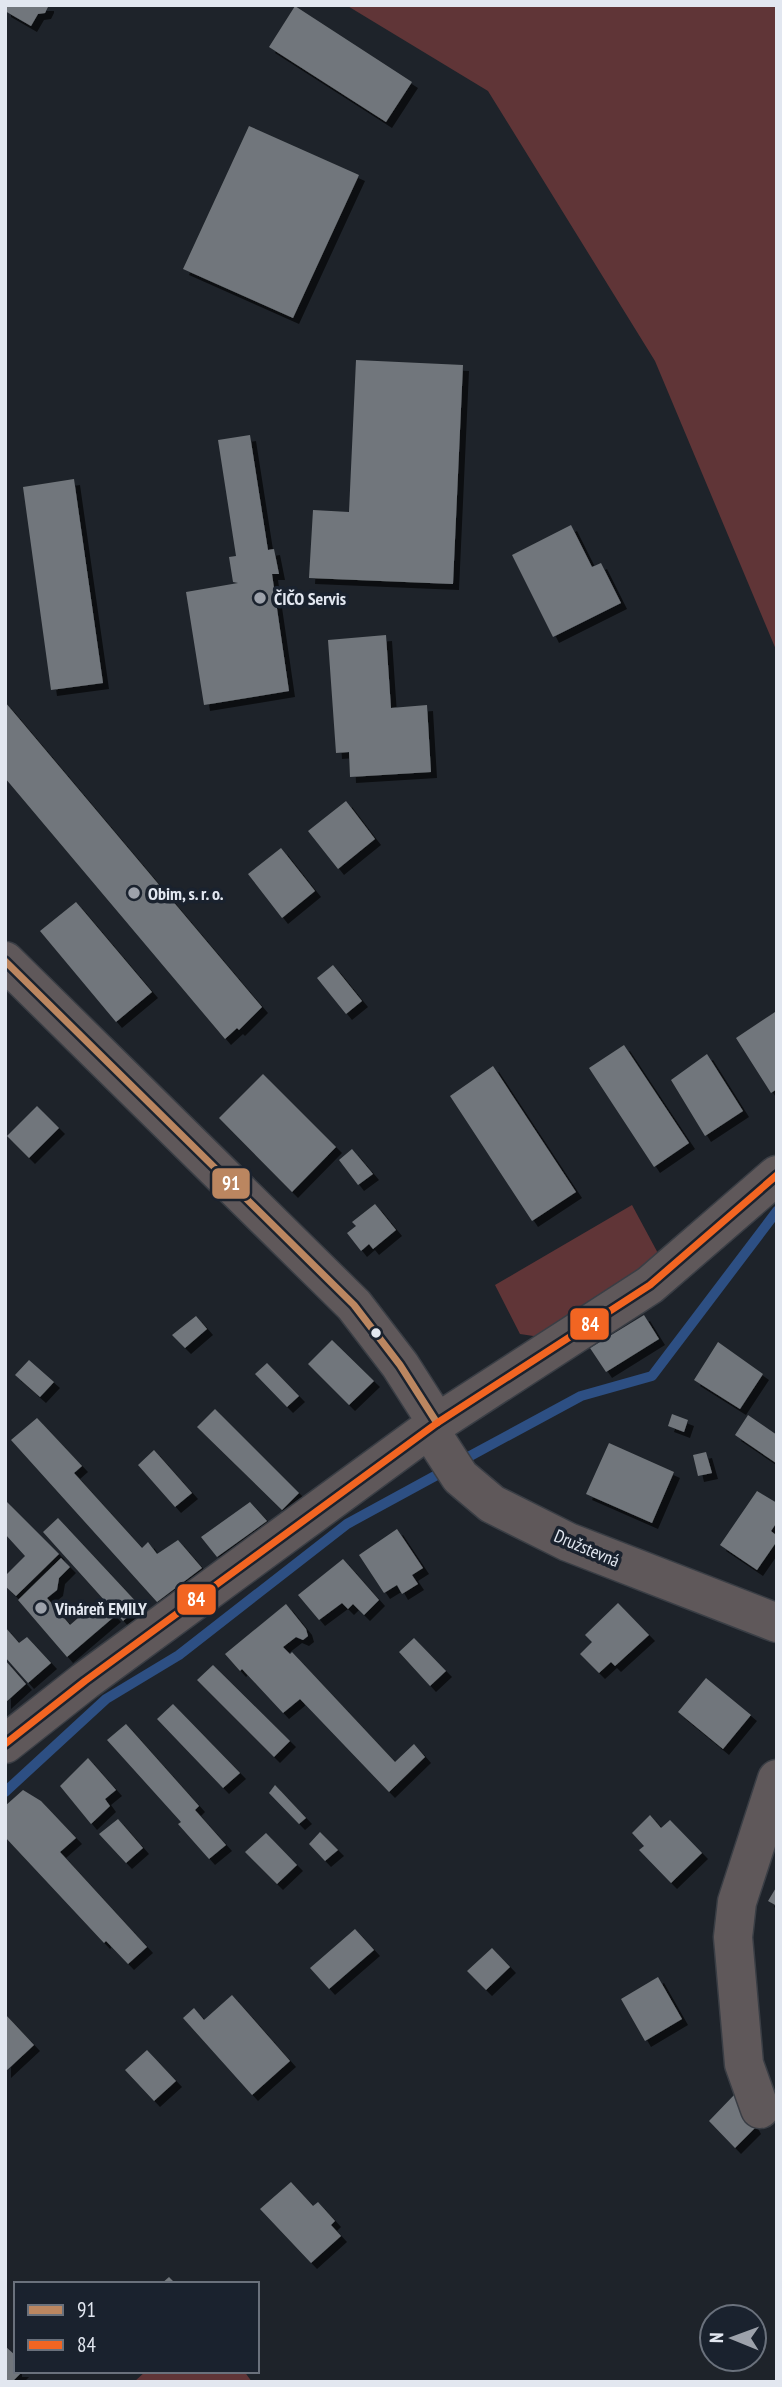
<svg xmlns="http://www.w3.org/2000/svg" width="782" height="2387" viewBox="0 0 782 2387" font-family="'PT Sans Narrow',sans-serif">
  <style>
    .green { fill: #603537 }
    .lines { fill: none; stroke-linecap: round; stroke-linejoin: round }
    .stream { stroke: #2d4f83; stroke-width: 10 }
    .building { fill: #71767b; filter: url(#shadow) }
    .minor-casing { stroke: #3a3e45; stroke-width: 41 }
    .minor { stroke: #5f585a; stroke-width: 38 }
    .bus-1-casing { stroke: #1a222e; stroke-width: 12 }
    .bus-2-casing { stroke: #1a222e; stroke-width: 12 }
    .bus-1 { stroke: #bb8660; stroke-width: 7 }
    .bus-2 { stroke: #f26522; stroke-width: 7 }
    .poi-dot { fill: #9da2ab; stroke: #1a222e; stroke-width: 2.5 }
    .bus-dot { fill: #e2e7f0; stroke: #1a222e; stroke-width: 2.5 }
    .labels { text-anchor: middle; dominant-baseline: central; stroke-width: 7; stroke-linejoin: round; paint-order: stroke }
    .poi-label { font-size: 18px; font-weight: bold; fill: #e2e7f0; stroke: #1a222e; text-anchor: start }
    .street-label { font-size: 18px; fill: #e2e7f0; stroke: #1a222e }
    .line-badge { stroke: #1a222e; stroke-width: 2.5 }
    .badge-label { font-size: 19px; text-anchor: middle; font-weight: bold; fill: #fff }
  </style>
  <defs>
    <filter id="shadow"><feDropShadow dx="6" dy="6" stdDeviation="0" flood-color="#0009"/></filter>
  </defs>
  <rect width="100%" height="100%" fill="#1e232a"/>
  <path class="green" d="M346,5H777V652L655,361L488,91Z
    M632,1205L660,1257L540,1337L520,1334L495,1285Z
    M146,2371H244L252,2382H134Z"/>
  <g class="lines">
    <path class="stream" d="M459,1462L581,1396L652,1376L777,1211
      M5,1792L106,1699L179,1655L347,1524L446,1470"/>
  </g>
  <path class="building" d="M5,5H48V7L45,13L38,14L31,26L5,11Z
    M295,6L412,82L386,122L269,47Z
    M249,126L359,175L293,318L183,269Z
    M356,360L463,365L453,584L309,578L313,510L349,512Z
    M250,435L268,550L274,549L279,574H272L289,691L204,705L186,592L238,583L233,582L229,557L236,556L218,440Z
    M74,479L103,683L51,690L23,487Z
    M571,525L592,567L601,563L621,603L553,637L512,555Z
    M386,635L391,708L427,705L431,772L350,777L349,752L336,753L328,640Z
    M5,702L262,1007L239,1030L237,1028L225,1039L5,778Z
    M346,801L375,839L338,869L308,831Z
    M281,848L315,891L282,918L248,874Z
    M76,902L152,992L116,1022L40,931Z
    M333,965L362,1001L346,1014L317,978Z
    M775,1012L777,1089L771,1093L736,1038Z
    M624,1045L689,1143L654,1167L589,1068Z
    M707,1054L743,1111L705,1136L671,1080Z
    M493,1066L576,1192L532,1221L450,1096Z
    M263,1074L336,1147L292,1192L219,1118Z
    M37,1106L59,1128L29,1158L7,1136Z
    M352,1149L373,1174L358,1185L339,1160Z
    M375,1204L396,1230L373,1249L369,1244L361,1251L347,1233L356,1226L352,1222Z
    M644,1315L659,1339L606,1372L590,1348Z
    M196,1316L207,1329L185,1348L172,1335Z
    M332,1340L374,1381L349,1405L308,1364Z
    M718,1342L763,1374L740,1409L694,1380Z
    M29,1360L54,1382L40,1397L15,1375Z
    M267,1363L299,1396L287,1407L255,1374Z
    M215,1409L299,1493L282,1510L197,1427Z
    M672,1414L688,1420L684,1432L668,1426Z
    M748,1415L777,1435L776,1463L735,1435Z
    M37,1418L82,1466L74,1473L142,1548L148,1542L157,1554L178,1540L202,1568L157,1602L11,1440Z
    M609,1443L674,1472L652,1523L586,1494Z
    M154,1450L192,1493L175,1507L138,1465Z
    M706,1452L712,1473L698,1476L693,1455Z
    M757,1491L777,1503V1522L771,1531L777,1536V1541L757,1570L720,1545Z
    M5,1500L59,1554L16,1596L5,1586V1576L25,1556L5,1534Z
    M250,1502L267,1521L217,1557L201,1537Z
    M58,1518L140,1606L123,1621L43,1532Z
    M397,1529L423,1568L412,1575L418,1584L402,1594L397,1585L384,1593L359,1555Z
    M61,1558L70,1567L59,1578L57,1590L47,1598L70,1625L100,1599L115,1616L67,1657L18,1600Z
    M343,1559L379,1600L364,1615L353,1604L348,1609L342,1603L319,1620L298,1595Z
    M618,1603L649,1635L615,1666L611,1662L599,1673L580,1654L592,1642L585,1635Z
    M286,1604L306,1629L308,1636L303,1640L296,1637L283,1647L290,1654L292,1652L395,1762L414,1744L425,1757L389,1792L300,1699L283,1713L242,1669L240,1671L225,1654Z
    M5,1627L19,1643L27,1637L51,1663L28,1683L5,1657Z
    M414,1638L446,1671L430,1686L399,1652Z
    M5,1660L26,1684L5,1703Z
    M213,1665L290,1741L274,1757L197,1680Z
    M706,1678L751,1715L723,1749L678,1712Z
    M173,1704L240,1773L223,1788L157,1719Z
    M126,1724L199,1806L195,1810L226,1845L209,1859L178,1824L181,1822L107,1740Z
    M88,1758L116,1790L105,1799L110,1806L91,1824L60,1786Z
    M275,1785L306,1818L299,1824L269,1793Z
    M23,1790L41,1801L76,1838L60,1852L147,1947L128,1964L106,1941L104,1943L5,1837V1806Z
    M650,1815L661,1828L670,1820L702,1853L671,1883L639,1850L644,1846L632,1833Z
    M118,1819L143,1848L126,1863L99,1834Z
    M320,1832L338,1850L325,1861L309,1844Z
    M266,1833L297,1865L277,1884L245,1852Z
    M777,1886V1906L768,1901Z
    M355,1929L374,1950L329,1989L310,1968Z
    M492,1948L510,1967L486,1990L467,1971Z
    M658,1977L682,2019L645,2041L621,1999Z
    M232,1995L290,2061L252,2095L183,2018L194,2008L204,2020Z
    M5,2014L34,2045L5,2072Z
    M147,2050L176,2081L154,2101L125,2070Z
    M736,2093L755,2128L735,2148L709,2121Z
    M291,2182L313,2206L318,2202L335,2221L331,2225L341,2236L311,2263L260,2209Z
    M169,2277L176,2284H161Z
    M5,2346L16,2356V2371H23L12,2382H5Z"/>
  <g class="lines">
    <defs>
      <path id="minor" d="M5,961L354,1305L400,1365L437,1423
        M429,1429L460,1477L492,1504L568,1542L777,1623
        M5,1744L85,1681L437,1423L650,1285L777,1175
        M760,2109L744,2064L733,1937L737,1902L777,1779"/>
    </defs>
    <use href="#minor" class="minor-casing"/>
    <use href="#minor" class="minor"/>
    <defs>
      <path id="bus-1" d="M5,961L354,1305L400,1365L437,1423"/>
      <path id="bus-2" d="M5,1744L85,1681L437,1423L650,1285L777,1175"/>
    </defs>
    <use href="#bus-1" class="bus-1-casing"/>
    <use href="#bus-2" class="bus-2-casing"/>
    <use href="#bus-1" class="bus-1"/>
    <use href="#bus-2" class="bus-2"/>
  </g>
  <g class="poi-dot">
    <circle cx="260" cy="598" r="7"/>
    <circle cx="134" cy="893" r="7"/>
    <circle cx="41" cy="1608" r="7"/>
  </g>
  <circle class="bus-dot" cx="376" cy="1333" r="6"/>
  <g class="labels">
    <g class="poi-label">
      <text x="274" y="598">ČIČO Servis</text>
      <text x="148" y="893">Obim, s. r. o.</text>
      <text x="55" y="1608">Vináreň EMILY</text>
    </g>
    <g class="street-label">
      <text transform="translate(587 1548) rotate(23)">Družstevná</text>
    </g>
  </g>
  <g class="line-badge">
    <rect x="211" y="1167" width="40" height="33" rx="7" fill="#bb8660"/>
    <rect x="569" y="1307" width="41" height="34" rx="7" fill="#f26522"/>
    <rect x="176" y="1583" width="41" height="33" rx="7" fill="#f26522"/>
  </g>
  <g class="badge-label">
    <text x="231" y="1190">91</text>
    <text x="590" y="1331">84</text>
    <text x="196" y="1606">84</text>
  </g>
  <rect width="782" height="2387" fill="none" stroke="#e2e7f0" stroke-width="14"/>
  <rect x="14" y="2282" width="245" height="91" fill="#1a222e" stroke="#6a717c" stroke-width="2"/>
  <rect x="28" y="2305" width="35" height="10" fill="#bb8660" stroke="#6a717c" stroke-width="2"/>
  <text x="77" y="2317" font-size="21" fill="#e2e7f0">91</text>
  <rect x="28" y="2340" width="35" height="10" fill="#f26522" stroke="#6a717c" stroke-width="2"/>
  <text x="77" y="2352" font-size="21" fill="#e2e7f0">84</text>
  <g transform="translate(733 2338) rotate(271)"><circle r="33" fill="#1a222e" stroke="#6a717c" stroke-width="2"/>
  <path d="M0-5L12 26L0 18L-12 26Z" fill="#9da2ab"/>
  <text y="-10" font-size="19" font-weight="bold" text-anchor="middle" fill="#e2e7f0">N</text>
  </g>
</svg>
